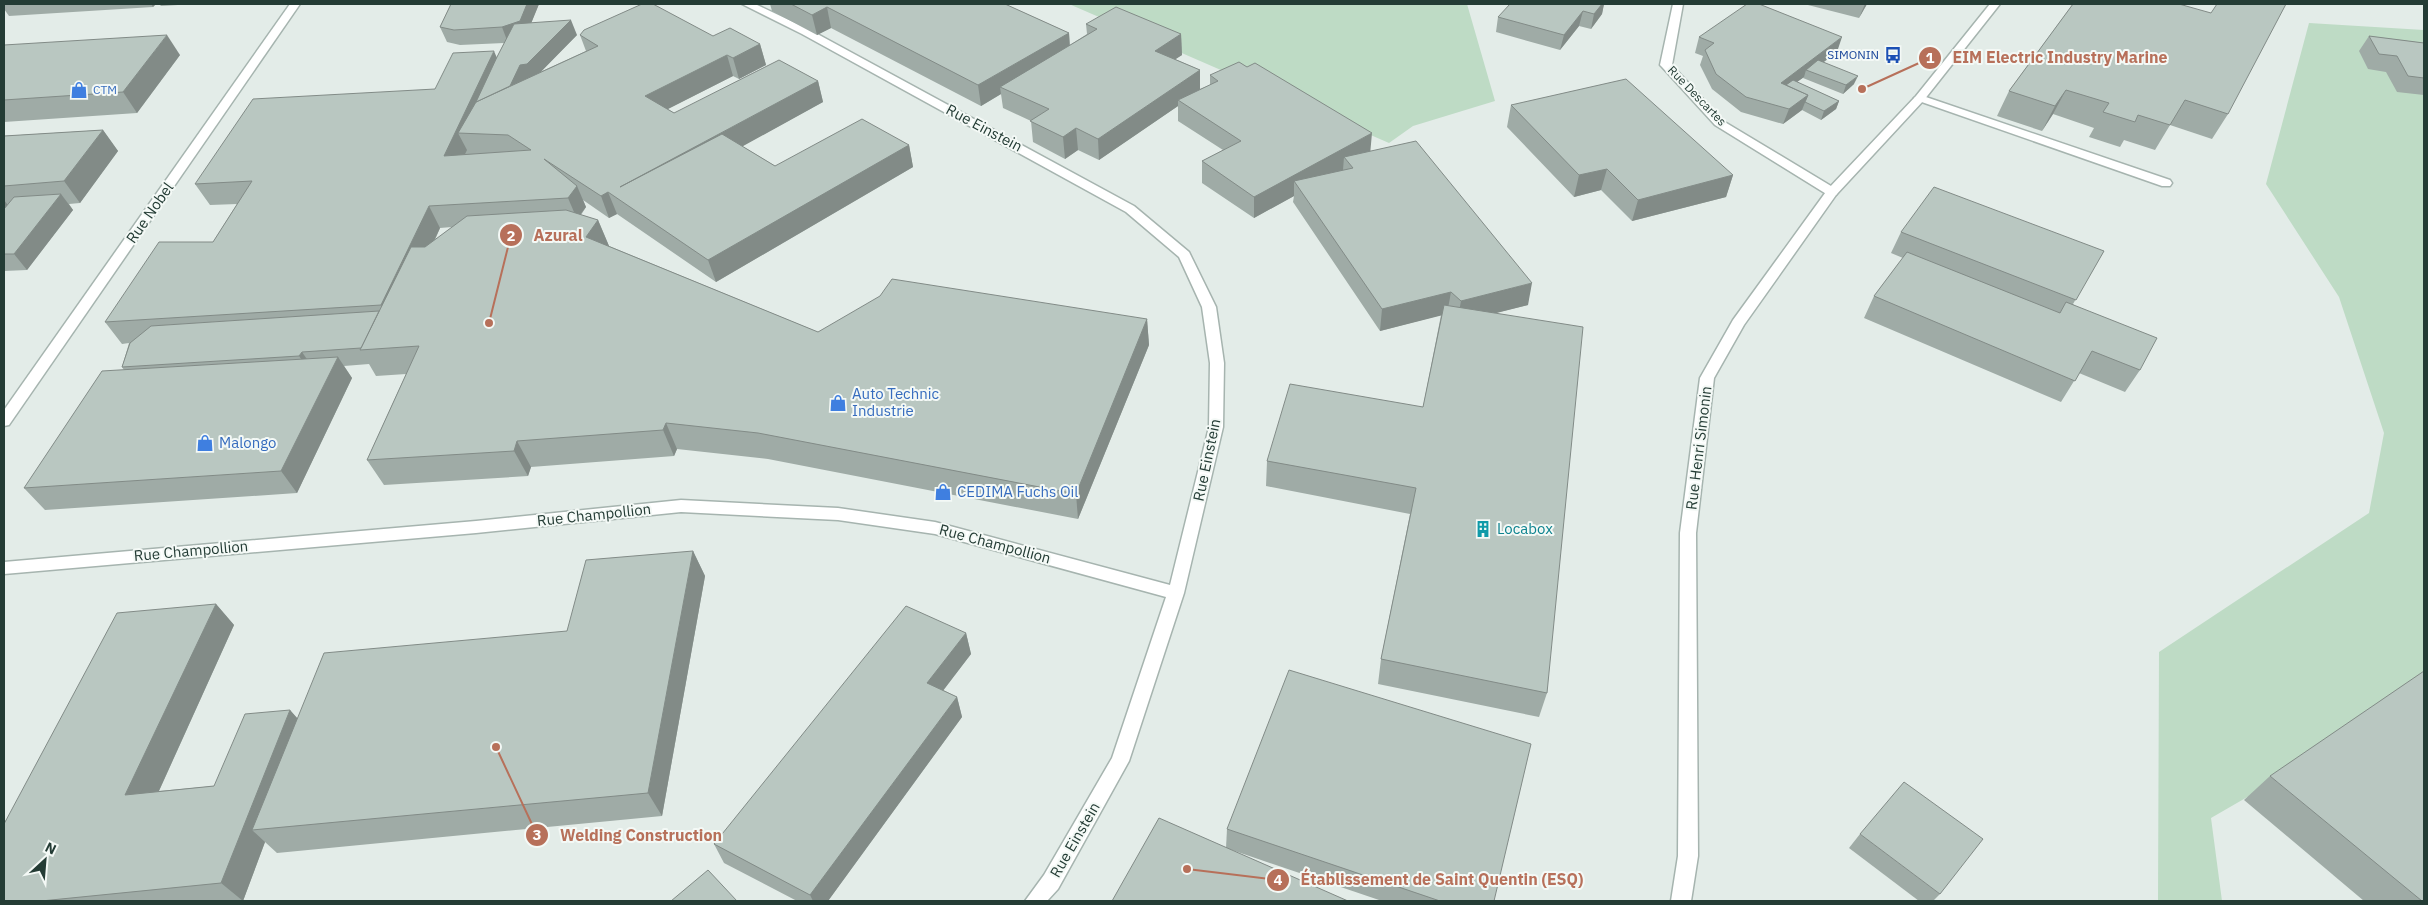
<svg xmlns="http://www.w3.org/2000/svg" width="2428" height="905" viewBox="0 0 2428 905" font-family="'IBM Plex Sans',sans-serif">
	<rect width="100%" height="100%" fill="#e3ece8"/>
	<g fill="#bedbc5">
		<path d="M 1069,4 L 1467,4 L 1495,101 L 1413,126 L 1389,143 Z"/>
		<path d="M 2309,23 L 2424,30 L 2424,695 L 2211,818 L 2222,901 L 2158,901 L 2159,652 L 2369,513 L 2384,433 L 2339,297 L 2266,184 Z"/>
	</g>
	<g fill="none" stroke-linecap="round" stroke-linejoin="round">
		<g stroke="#a6b4af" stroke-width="3">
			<path id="service" d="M 1920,95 L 2170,180 L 2172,183 L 2170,186 L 2162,186 L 1916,100 L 1914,98 Z"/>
		</g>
		<g stroke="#a6b4af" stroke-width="3">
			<g id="minor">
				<path d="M 290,4 L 300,4 L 9,425 L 4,426 L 4,410 Z"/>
				<path d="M 742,4 L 755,4 L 810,30 L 1134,206 L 1189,252 L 1216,307 L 1224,363 L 1223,427 L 1184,593 L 1129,761 L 1058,889 L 1047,901 L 1025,901 L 1044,875 L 1112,758 L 1166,597 L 935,534 L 838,520 L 681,512 L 476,533 L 4,574 L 4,562 L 476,521 L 681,500 L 838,508 L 935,522 L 1170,585 L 1209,427 L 1210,363 L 1202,307 L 1179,257 L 1126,212 L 802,34 Z"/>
				<path d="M 1673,4 L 1683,4 L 1672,65 L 1723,121 L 1836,189 L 1838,192 L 1836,195 L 1828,195 L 1715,125 L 1662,67 L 1660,65 Z"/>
			</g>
		</g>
		<g stroke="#a6b4af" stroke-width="3">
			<path id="tertiary" d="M 1990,4 L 2000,4 L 1924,100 L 1836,195 L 1744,325 L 1714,378 L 1696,533 L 1698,856 L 1691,901 L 1671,901 L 1678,856 L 1680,533 L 1700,378 L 1733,320 L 1828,189 L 1916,96 Z"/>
		</g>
		<use href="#service" fill="#fff" fill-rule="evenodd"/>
		<use href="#minor" fill="#fff" fill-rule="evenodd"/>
		<use href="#tertiary" fill="#fff" fill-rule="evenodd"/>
	</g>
	<g fill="#9faba6" fill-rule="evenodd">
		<path d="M 4,4 L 156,4 L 153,7 L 9,16 L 4,9 Z"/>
		<path d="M 159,4 L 179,4 L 178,5 L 161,6 Z"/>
		<path d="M 451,4 L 539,4 L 531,23 L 577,35 L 540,72 L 586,51 L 580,35 L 713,36 L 760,44 L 766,65 L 739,79 L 733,76 L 668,109 L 674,113 L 818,81 L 823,102 L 742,146 L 775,166 L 909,145 L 913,167 L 716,282 L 617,214 L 609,218 L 583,200 L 586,207 L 581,215 L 598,220 L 609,246 L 818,332 L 1147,319 L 1149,345 L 1078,519 L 768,459 L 677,449 L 674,456 L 531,467 L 528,476 L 384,485 L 367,460 L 406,374 L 376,376 L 369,364 L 344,366 L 352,378 L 297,493 L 45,510 L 24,488 L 124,370 L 122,367 L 129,343 L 122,344 L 105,322 L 213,242 L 237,204 L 210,205 L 195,184 L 435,89 L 497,57 L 504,43 L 460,45 L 447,42 L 440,27 ZM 452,227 L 435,240 L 440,228 Z"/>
		<path d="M 770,4 L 1005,4 L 1069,33 L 1070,45 L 1087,34 L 1086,24 L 1181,34 L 1182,55 L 1175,59 L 1200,70 L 1200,89 L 1210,85 L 1210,75 L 1371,151 L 1528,305 L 1495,313 L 1547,693 L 1539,717 L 1378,684 L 1381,659 L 1410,514 L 1266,486 L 1267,461 L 1423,407 L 1441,315 L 1380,331 L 1293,202 L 1294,196 L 1254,218 L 1202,183 L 1202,161 L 1223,150 L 1178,121 L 1178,106 L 1099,160 L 1078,150 L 1065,159 L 1033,142 L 1031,121 L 1003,108 L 1001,94 L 981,106 L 831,28 L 817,35 L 772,11 Z"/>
		<path d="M 1604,4 L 1602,14 L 1591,29 L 1579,26 L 1560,50 L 1496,32 L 1498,17 Z"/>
		<path d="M 1804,4 L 1867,4 L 1859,18 Z"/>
		<path d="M 2073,4 L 2228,114 L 2212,139 L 2170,125 L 2155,150 L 2124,140 L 2120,147 L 2089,137 L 2094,128 L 2053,114 L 2042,131 L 1997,116 L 2009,91 Z"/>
		<path d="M 2369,36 L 2424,43 L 2424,95 L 2397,92 L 2386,72 L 2368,69 L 2359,51 Z"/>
		<path d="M 1699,37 L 1837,52 L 1824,62 L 1854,84 L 1843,94 L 1803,78 L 1804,77 L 1797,82 L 1839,101 L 1836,109 L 1821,120 L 1802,110 L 1783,124 L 1741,112 L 1712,89 L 1700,65 L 1703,56 L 1695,53 Z"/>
		<path d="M 4,45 L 180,55 L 137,113 L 4,122 Z"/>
		<path d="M 1511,105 L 1733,175 L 1726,197 L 1632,221 L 1601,190 L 1574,197 L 1507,127 Z"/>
		<path d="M 103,130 L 118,151 L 80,203 L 69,204 L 73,210 L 27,270 L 4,271 L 4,136 Z"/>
		<path d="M 1901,232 L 2104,251 L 2073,304 L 2140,370 L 2125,392 L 2079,373 L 2061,402 L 1864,318 L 1874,296 L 1903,258 L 1891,253 Z"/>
		<path d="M 693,551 L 705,576 L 662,816 L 277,853 L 265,842 L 243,901 L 4,901 L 4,820 L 5,821 L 216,604 L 234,625 L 159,791 L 214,786 L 290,710 L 297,719 L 567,631 Z"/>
		<path d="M 966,633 L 971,654 L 943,690 L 957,697 L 962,717 L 828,901 L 797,901 L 724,863 L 714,844 Z"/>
		<path d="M 2270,776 L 2424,901 L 2364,901 L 2244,800 Z"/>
		<path d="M 1227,829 L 1494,901 L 1382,901 L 1226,848 Z"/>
		<path d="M 1860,834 L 1940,894 L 1933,901 L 1919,901 L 1849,848 Z"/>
	</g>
	<g fill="#828b87">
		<path d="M 151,4 L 156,4 L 153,7 Z"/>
		<path d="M 527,4 L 539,4 L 526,36 L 508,43 L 502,27 Z"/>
		<path d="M 1602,4 L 1604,4 L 1602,14 L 1591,29 L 1594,14 Z"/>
		<path d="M 1865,4 L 1867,4 L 1859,18 Z"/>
		<path d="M 827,7 L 831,28 L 817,35 L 812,15 Z"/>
		<path d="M 1583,11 L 1579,26 L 1560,50 L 1564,35 Z"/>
		<path d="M 571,20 L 577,35 L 534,79 L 458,133 L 467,150 L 454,177 L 444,156 L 494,51 L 503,72 L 520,65 Z"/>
		<path d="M 1069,33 L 1070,54 L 1000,87 L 1001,94 L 981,106 L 978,85 Z"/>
		<path d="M 1181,34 L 1182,55 L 1156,72 L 1155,51 Z"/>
		<path d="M 167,35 L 180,55 L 137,113 L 123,92 Z"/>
		<path d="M 1842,37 L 1837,52 L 1811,71 L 1806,70 L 1804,77 L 1783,92 L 1781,83 Z"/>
		<path d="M 760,44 L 766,65 L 739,79 L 733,58 Z"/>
		<path d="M 727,55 L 733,76 L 652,117 L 645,96 Z"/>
		<path d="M 1200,70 L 1200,91 L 1178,100 L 1178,106 L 1099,160 L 1098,139 Z"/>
		<path d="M 1858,76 L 1854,84 L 1843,94 L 1846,85 Z"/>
		<path d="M 818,81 L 823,102 L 631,208 L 620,187 Z"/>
		<path d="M 2066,90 L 2053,114 L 2042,131 L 2055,106 Z"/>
		<path d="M 1808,95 L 1802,110 L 1783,124 L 1789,109 Z"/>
		<path d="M 1839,101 L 1836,109 L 1821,120 L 1824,111 Z"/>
		<path d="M 1076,128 L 1078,150 L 1065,159 L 1063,137 Z"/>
		<path d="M 103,130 L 118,151 L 80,203 L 64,181 Z"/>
		<path d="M 1372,133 L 1370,155 L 1344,157 L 1343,170 L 1302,192 L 1294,181 L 1294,196 L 1254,218 L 1254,197 Z"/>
		<path d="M 909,145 L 913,167 L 716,282 L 708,260 Z"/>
		<path d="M 1607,169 L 1601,190 L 1574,197 L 1579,175 Z"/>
		<path d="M 1733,175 L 1726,197 L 1632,221 L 1638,200 Z"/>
		<path d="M 577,186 L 586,207 L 577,219 L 568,198 Z"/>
		<path d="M 608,192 L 617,214 L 609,218 L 601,196 Z"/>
		<path d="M 61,194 L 73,210 L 27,270 L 14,254 Z"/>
		<path d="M 4,200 L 10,208 L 4,216 Z"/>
		<path d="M 429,206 L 440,228 L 396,321 L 387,316 L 381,305 Z"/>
		<path d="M 598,220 L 609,246 L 597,263 L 586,237 Z"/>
		<path d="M 1532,283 L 1528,305 L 1457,323 L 1461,301 Z"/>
		<path d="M 1451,292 L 1447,314 L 1380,331 L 1382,309 Z"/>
		<path d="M 1147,319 L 1149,345 L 1078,519 L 1076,494 Z"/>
		<path d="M 302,352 L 313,368 L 310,372 L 299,356 Z"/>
		<path d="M 338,357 L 352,378 L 297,493 L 281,471 Z"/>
		<path d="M 666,423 L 677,449 L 674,456 L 663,430 Z"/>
		<path d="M 517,441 L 531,467 L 528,476 L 514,451 Z"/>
		<path d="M 693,551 L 705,576 L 662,816 L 648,793 Z"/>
		<path d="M 216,604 L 234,625 L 148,815 L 125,795 Z"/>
		<path d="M 966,633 L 971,654 L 933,704 L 927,683 Z"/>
		<path d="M 957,697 L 962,717 L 828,901 L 813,901 L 810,895 Z"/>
		<path d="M 290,710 L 308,730 L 252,830 L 265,842 L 243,901 L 221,883 Z"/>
	</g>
	<g fill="#b9c7c1" stroke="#828b87">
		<path d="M 451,4 L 527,4 L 520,21 L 502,27 L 454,30 L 440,27 Z"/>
		<path d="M 642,4 L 653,4 L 713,36 L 730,28 L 760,44 L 733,58 L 727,55 L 645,96 L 674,113 L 779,60 L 818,81 L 620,187 L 722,134 L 775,166 L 862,119 L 909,145 L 708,260 L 608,192 L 601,196 L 544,159 L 577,186 L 568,198 L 429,206 L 381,305 L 105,322 L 159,242 L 213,242 L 252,181 L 195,184 L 253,99 L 435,89 L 453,53 L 494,51 L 444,156 L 531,150 L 508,135 L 458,133 L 476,102 L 598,46 L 580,35 L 584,30 Z"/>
		<path d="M 791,4 L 1005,4 L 1069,33 L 978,85 L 827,7 L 812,15 Z"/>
		<path d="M 1510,4 L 1602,4 L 1594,14 L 1583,11 L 1564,35 L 1498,17 Z"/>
		<path d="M 1747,4 L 1759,4 L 1842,37 L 1781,83 L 1808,95 L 1789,109 L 1746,97 L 1716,74 L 1705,50 L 1714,43 L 1699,37 Z"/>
		<path d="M 2073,4 L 2179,4 L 2211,13 L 2217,4 L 2286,4 L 2228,114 L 2185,100 L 2170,125 L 2138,115 L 2135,122 L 2103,112 L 2109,103 L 2066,90 L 2055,106 L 2009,91 Z"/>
		<path d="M 1116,7 L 1181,34 L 1155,51 L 1200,70 L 1098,139 L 1076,128 L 1063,137 L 1030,121 L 1049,109 L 1000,87 L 1097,29 L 1086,24 Z"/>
		<path d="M 571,20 L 527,64 L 520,65 L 510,86 L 476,102 L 497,57 L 514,24 Z"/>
		<path d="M 167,35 L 123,92 L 4,100 L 4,45 Z"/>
		<path d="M 2369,36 L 2424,43 L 2424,78 L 2408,76 L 2397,56 L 2379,54 Z"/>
		<path d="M 1818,60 L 1858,76 L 1846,85 L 1806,70 Z"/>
		<path d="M 1239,62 L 1247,67 L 1255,63 L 1372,133 L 1254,197 L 1202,161 L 1241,141 L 1178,100 L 1218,81 L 1210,75 Z"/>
		<path d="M 1626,79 L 1733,175 L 1638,200 L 1607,169 L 1579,175 L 1511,105 Z"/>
		<path d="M 1793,80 L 1839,101 L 1824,111 L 1805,102 L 1808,95 L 1786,85 Z"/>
		<path d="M 103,130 L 64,181 L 4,186 L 4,136 Z"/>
		<path d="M 1416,141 L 1532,283 L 1461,301 L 1451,292 L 1382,309 L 1294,181 L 1353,168 L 1344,157 Z"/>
		<path d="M 1934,187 L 2104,251 L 2076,300 L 1901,232 Z"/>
		<path d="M 61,194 L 14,254 L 4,254 L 4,209 L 14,197 Z"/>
		<path d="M 566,210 L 598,220 L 586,237 L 818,332 L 880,296 L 892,279 L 1147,319 L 1076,494 L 758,433 L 666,423 L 663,430 L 517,441 L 514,451 L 367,460 L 419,346 L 360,350 L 411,247 L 425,247 L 467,216 Z"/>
		<path d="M 1907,252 L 2060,313 L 2066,302 L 2157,338 L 2140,370 L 2092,351 L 2075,381 L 1874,296 Z"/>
		<path d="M 1444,305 L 1583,327 L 1547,693 L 1381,659 L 1416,488 L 1267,461 L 1290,384 L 1423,407 Z"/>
		<path d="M 379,311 L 361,348 L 302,352 L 299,356 L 122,367 L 130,343 L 151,326 Z"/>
		<path d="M 338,357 L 281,471 L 24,488 L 102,371 Z"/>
		<path d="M 693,551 L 648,793 L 252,830 L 324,653 L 567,631 L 586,560 Z"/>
		<path d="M 216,604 L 125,795 L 214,786 L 245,714 L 290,710 L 221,883 L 41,901 L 4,901 L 4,824 L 117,613 Z"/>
		<path d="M 906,606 L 966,633 L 927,683 L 957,697 L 810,895 L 714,844 Z"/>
		<path d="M 1289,670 L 1531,744 L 1494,901 L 1440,901 L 1227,829 Z"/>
		<path d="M 2424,671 L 2424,901 L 2422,901 L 2270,776 Z"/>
		<path d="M 1904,782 L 1983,839 L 1940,894 L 1860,834 Z"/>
		<path d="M 1159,818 L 1348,901 L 1112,901 Z"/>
		<path d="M 708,870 L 737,901 L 671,901 Z"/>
	</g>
	<defs>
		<g id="bus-bare" transform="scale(1.35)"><path d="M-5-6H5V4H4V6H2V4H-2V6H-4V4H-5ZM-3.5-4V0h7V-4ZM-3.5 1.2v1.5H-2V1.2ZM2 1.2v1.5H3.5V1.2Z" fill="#1a4fb4" stroke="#f4f9f6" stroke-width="2.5" paint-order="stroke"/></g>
		<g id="shop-bare" transform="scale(1.35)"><path d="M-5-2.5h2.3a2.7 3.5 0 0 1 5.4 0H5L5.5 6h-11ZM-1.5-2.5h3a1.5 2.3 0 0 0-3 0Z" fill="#3f7fe0" stroke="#f4f9f6" stroke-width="2.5" paint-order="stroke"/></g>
		<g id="building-bare" transform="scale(1.35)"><path d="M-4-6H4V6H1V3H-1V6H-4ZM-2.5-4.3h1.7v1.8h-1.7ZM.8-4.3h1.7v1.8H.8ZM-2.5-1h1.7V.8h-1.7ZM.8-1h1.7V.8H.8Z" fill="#0f9aa8" stroke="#f4f9f6" stroke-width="2.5" paint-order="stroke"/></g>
	</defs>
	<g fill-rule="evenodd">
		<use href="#bus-bare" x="1893" y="55"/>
		<use href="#shop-bare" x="79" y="90"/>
		<use href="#shop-bare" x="838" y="403"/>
		<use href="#shop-bare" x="205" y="443"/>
		<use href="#shop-bare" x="943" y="492"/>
		<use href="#building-bare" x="1483" y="529"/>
	</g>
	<g text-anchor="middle" stroke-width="4" stroke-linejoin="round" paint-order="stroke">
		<g font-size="12" fill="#164399" stroke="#f4f9f6" text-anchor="end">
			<text x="1879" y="59">SIMONIN</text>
		</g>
		<g font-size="12" fill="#366cbe" stroke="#f4f9f6" text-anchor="start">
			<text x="93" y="94">CTM</text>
		</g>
		<g font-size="12" fill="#243c35" stroke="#f4f9f6">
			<text transform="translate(1697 96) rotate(46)" y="4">Rue Descartes</text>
		</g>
		<g font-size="15" fill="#243c35" stroke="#f4f9f6">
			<text transform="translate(984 128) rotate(28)" y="5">Rue Einstein</text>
			<text transform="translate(150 213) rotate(-55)" y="5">Rue Nobel</text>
			<text transform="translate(1699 448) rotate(-83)" y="5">Rue Henri Simonin</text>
			<text transform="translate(1207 460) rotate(-78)" y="5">Rue Einstein</text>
			<text transform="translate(594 515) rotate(-6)" y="5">Rue Champollion</text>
			<text transform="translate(995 544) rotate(15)" y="5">Rue Champollion</text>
			<text transform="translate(191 551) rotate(-5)" y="5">Rue Champollion</text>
			<text transform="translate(1075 840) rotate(-60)" y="5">Rue Einstein</text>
		</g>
		<g font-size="15" fill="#366cbe" stroke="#f4f9f6" text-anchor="start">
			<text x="852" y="399">Auto Technic<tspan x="852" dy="17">Industrie</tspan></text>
			<text x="219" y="448">Malongo</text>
			<text x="957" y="497">CEDIMA Fuchs Oil</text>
		</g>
		<g font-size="15" fill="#0d838f" stroke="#f4f9f6" text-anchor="start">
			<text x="1497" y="534">Locabox</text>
		</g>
	</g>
	<path fill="none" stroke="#b7705a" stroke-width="2" d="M1862 89L1930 58M489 323L511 235M496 747L537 835M1187 869L1278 880"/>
	<g fill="#b7705a" stroke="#f4f9f6" stroke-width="2">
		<circle cx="1862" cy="89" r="5"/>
		<circle cx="489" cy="323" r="5"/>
		<circle cx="496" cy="747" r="5"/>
		<circle cx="1187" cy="869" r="5"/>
		<circle cx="1930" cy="58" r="12"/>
		<circle cx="511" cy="235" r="12"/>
		<circle cx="537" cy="835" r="12"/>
		<circle cx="1278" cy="880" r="12"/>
	</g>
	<g font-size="15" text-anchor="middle" font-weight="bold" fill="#fff">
		<text x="1930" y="63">1</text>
		<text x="511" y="241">2</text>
		<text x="537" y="840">3</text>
		<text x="1278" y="885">4</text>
	</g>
	<g font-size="16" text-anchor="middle" font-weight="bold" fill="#b7705a" stroke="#f4f9f6" stroke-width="4" stroke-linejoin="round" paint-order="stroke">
		<text x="2060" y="63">EIM Electric Industry Marine</text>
		<text x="558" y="241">Azural</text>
		<text x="641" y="841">Welding Construction</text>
		<text x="1442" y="885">Établissement de Saint Quentin (ESQ)</text>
	</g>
	<rect width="2428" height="905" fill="none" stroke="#243c35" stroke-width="10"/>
	<g transform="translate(45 860) rotate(26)" stroke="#f4f9f6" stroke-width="4" paint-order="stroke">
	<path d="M0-4L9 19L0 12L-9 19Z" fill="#243c35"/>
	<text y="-8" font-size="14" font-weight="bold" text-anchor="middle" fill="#243c35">N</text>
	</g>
</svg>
